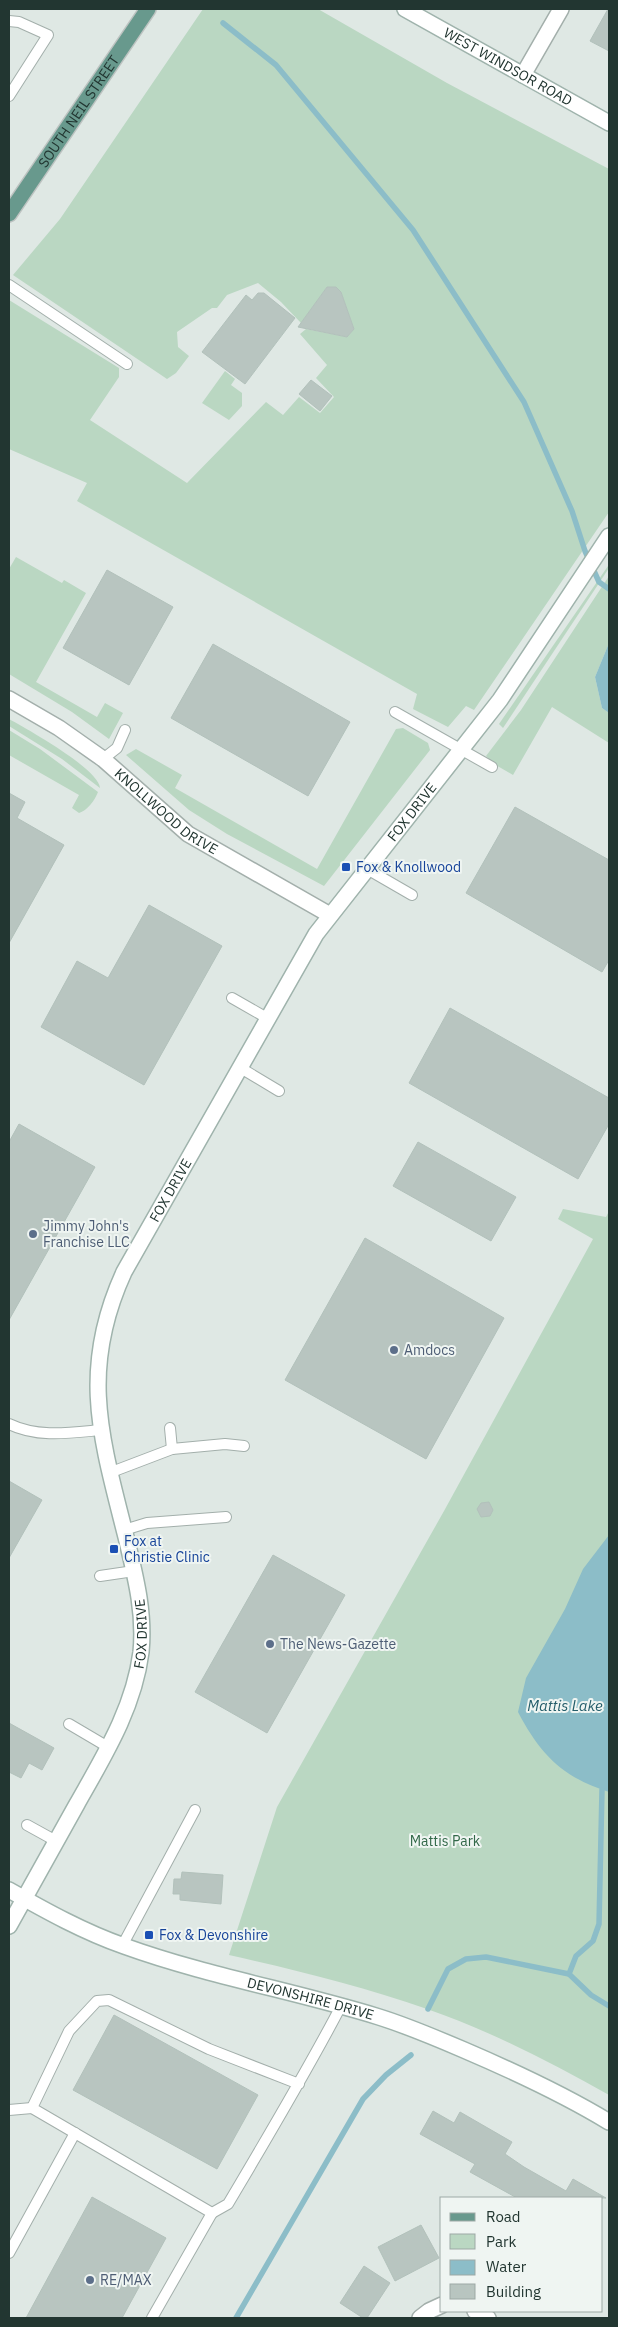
<svg xmlns="http://www.w3.org/2000/svg" width="618" height="2327" viewBox="0 0 618 2327" font-family="'IBM Plex Sans',sans-serif">
	<rect width="100%" height="100%" fill="#dfe8e4"/>
	<g fill="#bad7c2">
		<path d="M 203,9 L 318,9 L 447,83 L 609,169 L 609,512 L 474,710 L 466,706 L 448,727 L 413,709 L 417,694 L 77,501 L 87,483 L 9,449 L 9,300 L 119,368 L 119,377 L 90,420 L 187,483 L 266,402 L 283,415 L 299,397 L 320,413 L 334,397 L 316,378 L 327,365 L 300,334 L 306,329 L 347,337 L 354,329 L 341,292 L 336,287 L 327,287 L 301,323 L 281,302 L 258,283 L 227,295 L 217,308 L 212,308 L 177,332 L 178,347 L 189,356 L 176,373 L 167,379 L 13,275 L 60,219 Z"/>
		<path d="M 225,371 L 235,379 L 231,385 L 242,393 L 242,406 L 229,420 L 202,403 Z"/>
		<path d="M 16,557 L 62,583 L 64,580 L 86,593 L 36,682 L 97,717 L 105,703 L 123,713 L 109,739 L 72,712 L 9,674 L 9,569 Z"/>
		<path d="M 608,566 L 609,568 L 503,728 L 499,724 Z"/>
		<path d="M 609,576 L 609,643 L 595,677 L 602,708 L 609,713 L 609,743 L 552,707 L 513,775 L 494,764 L 486,756 L 521,710 Z"/>
		<path d="M 9,719 C 27,729 99,769 100,788 L 62,759 L 9,726 Z"/>
		<path d="M 403,728 L 428,743 L 430,750 L 324,886 L 227,834 L 189,810 L 126,755 L 136,749 L 182,775 L 175,788 L 317,869 L 396,729 Z"/>
		<path d="M 9,730 L 40,749 L 98,792 C 95,800 87,811 79,813 L 72,808 L 79,795 L 9,755 Z"/>
		<path d="M 563,1209 L 606,1217 L 609,1211 L 609,2095 C 551,2062 490,2031 427,2009 C 362,1986 296,1970 229,1955 L 277,1807 L 444,1511 L 593,1239 L 558,1219 Z"/>
	</g>
	<g fill="#8cbdc8">
		<path d="M 609,643 L 609,713 L 602,708 L 595,677 Z"/>
		<path d="M 609,1535 L 609,1792 C 562,1777 540,1754 518,1712 L 526,1678 L 565,1609 L 583,1569 Z"/>
	</g>
	<g fill="none" stroke-linecap="round" stroke-linejoin="round">
		<g stroke="#8cbdc8" stroke-width="5.5">
			<path d="M 223,23 L 276,65 L 413,230 L 524,402 L 572,511 L 585,551 L 599,582 L 609,589"/>
			<path d="M 569,1974 L 576,1956 L 593,1941 L 599,1924 L 602,1790"/>
			<path d="M 428,2009 L 448,1969 L 466,1959 L 486,1957 L 569,1974 L 591,1995 L 609,2006"/>
			<path d="M 236,2318 L 363,2099 L 386,2075 L 411,2055"/>
		</g>
	</g>
	<g fill="#b8c5c0" stroke="#b2c1bb">
		<path d="M 608,9 L 609,9 L 609,51 L 590,41 Z"/>
		<path d="M 327,287 L 336,287 L 341,292 L 354,329 L 347,337 L 298,327 Z"/>
		<path d="M 258,293 L 264,293 L 295,318 L 245,384 L 202,352 L 246,295 L 252,300 Z"/>
		<path d="M 311,380 L 332,396 L 320,411 L 299,394 Z"/>
		<path d="M 107,570 L 173,607 L 129,685 L 63,648 Z"/>
		<path d="M 213,644 L 350,722 L 308,796 L 171,718 Z"/>
		<path d="M 9,793 L 25,802 L 17,818 L 64,845 L 9,943 Z"/>
		<path d="M 515,807 L 609,860 L 609,960 L 602,972 L 466,893 Z"/>
		<path d="M 149,905 L 222,946 L 144,1085 L 41,1027 L 77,961 L 108,978 Z"/>
		<path d="M 450,1008 L 609,1098 L 609,1124 L 578,1179 L 409,1083 Z"/>
		<path d="M 19,1124 L 95,1167 L 9,1320 L 9,1142 Z"/>
		<path d="M 418,1142 L 516,1197 L 491,1241 L 393,1186 Z"/>
		<path d="M 365,1238 L 504,1318 L 426,1459 L 285,1380 Z"/>
		<path d="M 9,1481 L 42,1500 L 9,1558 Z"/>
		<path d="M 489,1502 L 493,1510 L 490,1516 L 481,1517 L 477,1509 L 481,1503 Z"/>
		<path d="M 273,1555 L 345,1595 L 267,1733 L 195,1692 Z"/>
		<path d="M 9,1723 L 54,1748 L 42,1770 L 29,1763 L 21,1778 L 9,1772 Z"/>
		<path d="M 182,1872 L 223,1875 L 221,1904 L 180,1900 L 180,1894 L 173,1894 L 174,1879 L 181,1879 Z"/>
		<path d="M 114,2015 L 258,2095 L 217,2169 L 73,2090 Z"/>
		<path d="M 433,2111 L 454,2123 L 460,2112 L 512,2142 L 505,2154 L 524,2167 L 566,2191 L 573,2179 L 606,2198 L 517,2198 L 470,2172 L 475,2164 L 420,2134 Z"/>
		<path d="M 92,2197 L 166,2238 L 122,2318 L 26,2318 Z"/>
		<path d="M 421,2225 L 439,2258 L 395,2281 L 378,2247 Z"/>
		<path d="M 364,2266 L 390,2283 L 367,2318 L 363,2318 L 340,2303 Z"/>
	</g>
	<g fill="none" stroke-linecap="round" stroke-linejoin="round">
		<g stroke="#a3afab" stroke-width="12">
			<g id="lane">
				<path d="M 9,21 L 19,22 L 48,35 L 9,96"/>
				<path d="M 9,285 L 127,364"/>
				<path d="M 395,712 L 492,767"/>
				<path d="M 103,759 L 117,748 L 125,730"/>
				<path d="M 367,869 L 412,895"/>
				<path d="M 232,998 L 267,1018"/>
				<path d="M 239,1067 L 279,1091"/>
				<path d="M 9,1424 C 38,1438 69,1433 100,1430"/>
				<path d="M 170,1428 L 172,1449"/>
				<path d="M 109,1473 L 172,1449 L 225,1444 L 244,1446"/>
				<path d="M 124,1530 L 147,1523 L 226,1517"/>
				<path d="M 100,1576 L 134,1571"/>
				<path d="M 69,1724 L 108,1747"/>
				<path d="M 27,1825 L 56,1841"/>
				<path d="M 122,1946 L 195,1810"/>
				<path d="M 299,2084 L 209,2049 L 109,2000 L 97,2001 L 69,2031 L 32,2108 L 212,2213 L 228,2204 C 267,2138 306,2073 341,2006"/>
				<path d="M 9,2110 L 32,2108"/>
				<path d="M 9,2253 L 75,2133"/>
				<path d="M 152,2318 L 212,2213"/>
			</g>
		</g>
		<g stroke="#a3afab" stroke-width="18">
			<g id="street">
				<path d="M 523,75 L 561,9"/>
				<path id="s1" d="M 9,699 L 59,728 L 103,759 L 188,834 L 330,915"/>
				<path d="M 475,2311 L 488,2318"/>
				<path d="M 420,2318 L 429,2311 L 442,2305"/>
			</g>
		</g>
		<g stroke="#9fb3ac" stroke-width="18">
			<g id="secondary">
				<path id="s2" d="M 405,9 L 609,123"/>
				<path id="s3" d="M 9,1890 C 46,1911 84,1932 124,1946 C 207,1976 295,1991 379,2017 C 408,2026 436,2038 464,2050 C 513,2071 563,2094 609,2122"/>
				<path id="s4" d="M 9,1926 C 31,1886 54,1845 77,1804 C 104,1756 134,1708 141,1652 C 145,1612 135,1575 126,1537 C 101,1438 79,1370 124,1272 L 316,934 L 500,700 L 609,536"/>
			</g>
		</g>
		<g stroke="#bdc3c1" stroke-width="18">
			<g id="primary">
				<path id="s5" d="M 9,214 L 148,9"/>
			</g>
		</g>
		<use href="#lane" stroke="#fff" stroke-width="10"/>
		<use href="#street" stroke="#fff" stroke-width="15"/>
		<use href="#secondary" stroke="#fff" stroke-width="15"/>
		<use href="#primary" stroke="#68998d" stroke-width="15"/>
	</g>
	<g fill="#1a4fb4" stroke="#eff5f2" stroke-width="2">
		<rect x="341" y="862" width="10" height="10" rx="2.5"/>
		<rect x="109" y="1544" width="10" height="10" rx="2.5"/>
		<rect x="144" y="1930" width="10" height="10" rx="2.5"/>
	</g>
	<g fill="#5c6f8a" stroke="#eff5f2" stroke-width="2">
		<circle cx="33" cy="1234" r="5"/>
		<circle cx="394" cy="1350" r="5"/>
		<circle cx="270" cy="1644" r="5"/>
		<circle cx="90" cy="2280" r="5"/>
	</g>
	<g text-anchor="middle" stroke-width="4" stroke-linejoin="round" paint-order="stroke">
		<g font-size="14" fill="#223631" stroke="#eff5f2">
			<text dy="5" stroke="none"><textPath href="#s2" startOffset="118">WEST WINDSOR ROAD</textPath></text>
			<text dy="5" stroke="none"><textPath href="#s5" startOffset="124">SOUTH NEIL STREET</textPath></text>
			<text dy="5" stroke="none"><textPath href="#s1" startOffset="194">KNOLLWOOD DRIVE</textPath></text>
			<text dy="5" stroke="none"><textPath href="#s4" startOffset="1238">FOX DRIVE</textPath></text>
			<text dy="5" stroke="none"><textPath href="#s4" startOffset="788">FOX DRIVE</textPath></text>
			<text dy="5" stroke="none"><textPath href="#s4" startOffset="324">FOX DRIVE</textPath></text>
			<text dy="5" stroke="none"><textPath href="#s3" startOffset="322">DEVONSHIRE DRIVE</textPath></text>
		</g>
		<g font-size="14" fill="#164399" stroke="#eff5f2" text-anchor="start">
			<text x="356" y="872">Fox &amp; Knollwood</text>
			<text x="124" y="1546">Fox at<tspan x="124" dy="16">Christie Clinic</tspan></text>
			<text x="159" y="1940">Fox &amp; Devonshire</text>
		</g>
		<g font-size="14" fill="#4e5e75" stroke="#eff5f2" text-anchor="start">
			<text x="43" y="1231">Jimmy John's<tspan x="43" dy="16">Franchise LLC</tspan></text>
			<text x="404" y="1355">Amdocs</text>
			<text x="280" y="1649">The News-Gazette</text>
			<text x="100" y="2285">RE/MAX</text>
		</g>
		<g font-size="14" fill="#316848" stroke="#eff5f2">
			<text x="445" y="1846">Mattis Park</text>
		</g>
		<g font-size="15" font-style="italic" fill="#245d6a" stroke="#eff5f2">
			<text x="565" y="1711">Mattis Lake</text>
		</g>
	</g>
	<rect width="618" height="2327" fill="none" stroke="#223631" stroke-width="20"/>
	<rect x="440" y="2197" width="162" height="115" fill="#eff5f2" stroke="#9da9a5"/>
	<rect x="450" y="2213" width="25" height="8" fill="#68998d" stroke="#9da9a5"/>
	<text x="486" y="2222" font-size="15" fill="#223631">Road</text>
	<rect x="450" y="2234" width="25" height="15" fill="#bad7c2" stroke="#9da9a5"/>
	<text x="486" y="2247" font-size="15" fill="#223631">Park</text>
	<rect x="450" y="2260" width="25" height="15" fill="#8cbdc8" stroke="#9da9a5"/>
	<text x="486" y="2272" font-size="15" fill="#223631">Water</text>
	<rect x="450" y="2284" width="25" height="15" fill="#b8c5c0" stroke="#9da9a5"/>
	<text x="486" y="2297" font-size="15" fill="#223631">Building</text>
</svg>
